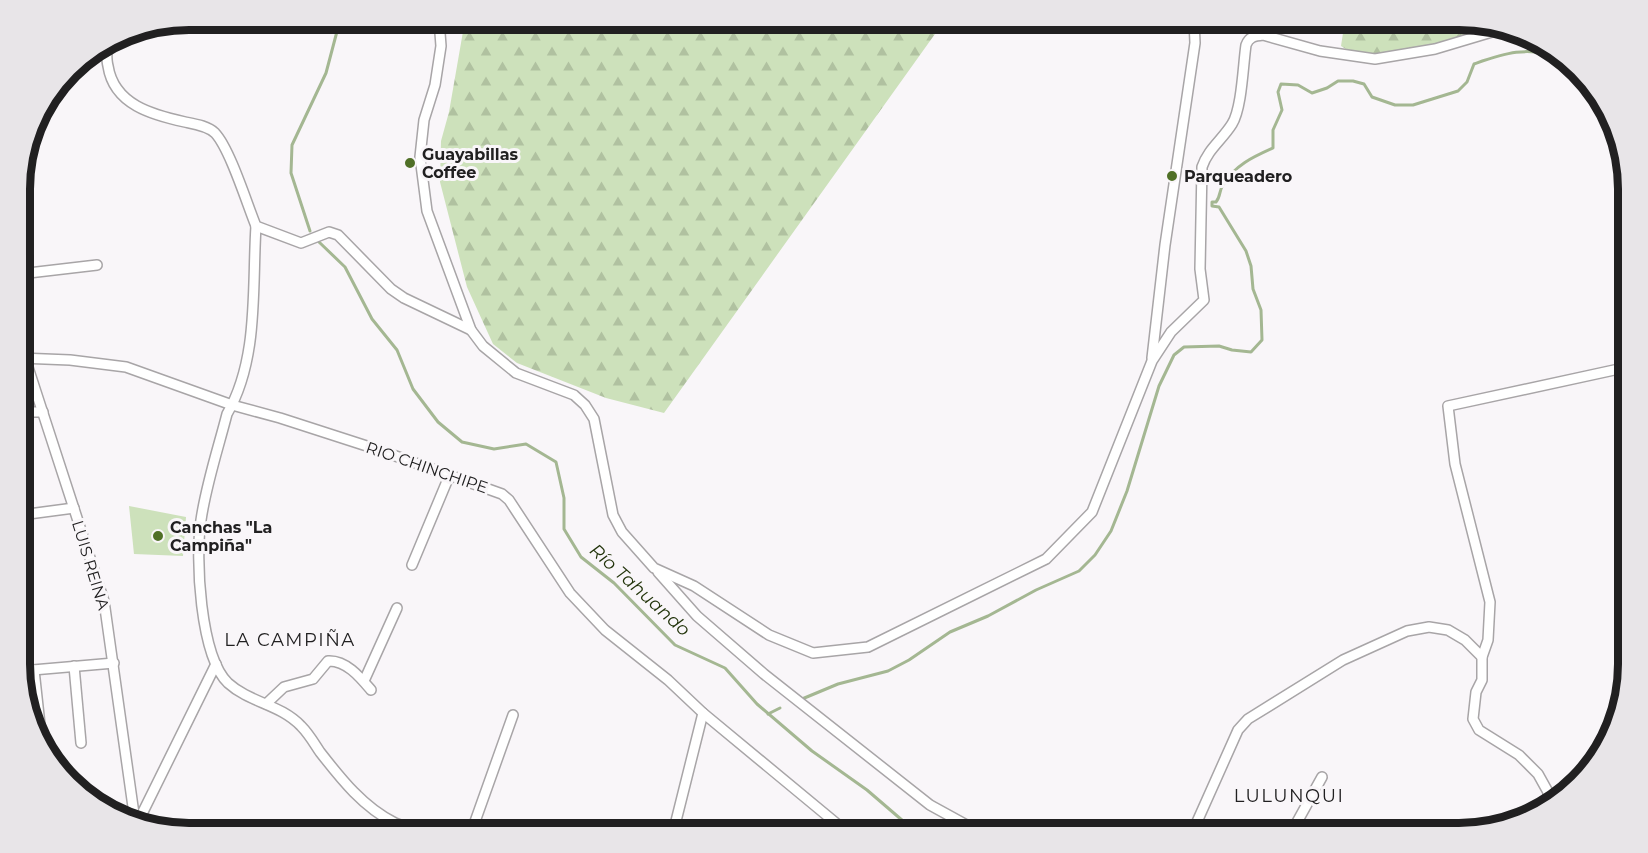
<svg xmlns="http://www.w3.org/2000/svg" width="1648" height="853" viewBox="0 0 1648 853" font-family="Montserrat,sans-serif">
	<defs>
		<pattern id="forest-firs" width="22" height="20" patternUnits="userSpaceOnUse" patternTransform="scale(1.5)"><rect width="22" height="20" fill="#cde1bb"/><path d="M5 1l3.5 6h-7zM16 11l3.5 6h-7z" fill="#b0c1a0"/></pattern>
	</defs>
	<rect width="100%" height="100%" fill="#f9f6f9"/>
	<g fill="url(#forest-firs)">
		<path d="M 465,20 L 945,20 L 664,413 L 606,398 L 517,363 L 493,344 L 467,287 L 440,182 L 441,141 L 449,112 Z"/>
		<path d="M 1345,20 L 1433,20 L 1440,22 C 1458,15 1478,24 1496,28 L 1470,33 L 1435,48 L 1372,56 L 1352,53 L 1341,46 Z"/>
	</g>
	<path fill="#cde1bb" d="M 129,506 L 186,517 L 183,556 L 134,554 Z"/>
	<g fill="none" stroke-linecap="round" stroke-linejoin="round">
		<g stroke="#a4b792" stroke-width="3">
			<path d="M 310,231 L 291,173 L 292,145 L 326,73 L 340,20"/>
			<path d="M 319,242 L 345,267 L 372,319 L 397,350 L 413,389 L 438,422 L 462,442 L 494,449 L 526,444 L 556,462 L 564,498 L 564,529 L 581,557 L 614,583 L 675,645 L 725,668 L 757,704 L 812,751 L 867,790 L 917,833"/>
			<path d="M 802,699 L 838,684 L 888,671 L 909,660 L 950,632 L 988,616 L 1036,590 L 1079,571 L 1095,555 L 1111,531 L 1127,491 L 1159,386 L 1174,355 L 1184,347 L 1219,346 L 1232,350 L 1251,352 L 1262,340 L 1261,310 L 1253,289 L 1251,266 L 1246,251 L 1219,207 L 1212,206 L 1212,202 L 1216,202 C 1221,196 1219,190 1223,185 C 1235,165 1253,157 1273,148 L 1273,130 L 1282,110 L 1278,92 L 1281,84 L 1298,85 L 1312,93 L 1327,88 L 1338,81 L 1353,81 L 1364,84 L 1372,97 L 1395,105 L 1413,105 L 1458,91 L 1467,82 L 1474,64 C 1500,55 1530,44 1557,59 C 1567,65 1577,75 1586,83"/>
			<path d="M 768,714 L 780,708"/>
		</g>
		<g stroke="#a8a5a7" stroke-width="12">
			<g id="street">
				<path d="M 439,20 L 441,46 L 435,85 L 424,120 L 420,157 L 427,211 L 471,330 L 483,346 L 516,373 L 574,395 L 585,405 L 594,419 L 613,515 L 622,532 L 654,568 L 694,586 L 769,635 L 813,653 L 868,647 L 1046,559 L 1092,512 L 1152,361 L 1171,332 L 1204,300 L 1200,269 L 1202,167 C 1208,149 1222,140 1232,124 C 1242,108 1243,65 1246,45 C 1249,37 1254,36 1263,35 L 1320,51 L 1375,59 L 1435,49 L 1502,29"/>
				<path d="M 107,43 C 107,51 106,59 108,66 C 114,105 153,115 185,122 C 195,124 208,126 215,133 C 230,149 247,204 256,226 L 301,243 L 329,232 L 338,235 L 391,289 L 404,298 L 471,330"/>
				<path d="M 256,226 C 252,288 259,359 227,414 C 218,449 206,485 201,520 C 195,557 200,656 228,683 C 250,703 280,704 301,726 C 309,734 314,743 320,752 C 341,779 364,808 395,823 C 408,829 425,832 439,832 C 453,833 467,828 479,833"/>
				<path d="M 20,274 L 97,265"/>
				<path d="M 20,315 L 25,358 L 104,601 L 135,821"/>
				<path d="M 20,358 L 70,360 L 126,367 L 232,405 L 280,418 L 376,449 L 502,494 L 509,500 L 570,593 L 605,630 L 668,680 L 703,713 L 848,833"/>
				<path d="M 1152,358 L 1165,245 L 1195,43 L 1194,20"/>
				<path d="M 20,412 L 43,412"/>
				<path d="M 21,515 L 74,508"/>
				<path d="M 412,565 L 450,474"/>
				<path d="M 658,572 L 697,616 L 764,674 L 930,805 L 981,833"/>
				<path d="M 74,666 L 81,743"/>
				<path d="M 34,670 L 41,734"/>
				<path d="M 21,671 L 114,663"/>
				<path d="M 364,681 L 397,608"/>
				<path d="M 266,704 L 284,687 L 313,679 L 328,661 C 346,660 360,677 371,690"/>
				<path d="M 1548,807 L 1548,792 L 1538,774 L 1519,755 L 1479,730 L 1473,719 L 1476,692 L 1482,680 L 1482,657 L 1488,640 L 1490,602 L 1455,464 L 1448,406 L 1628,367"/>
				<path d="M 138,822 L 216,664"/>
				<path d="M 472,830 L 513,715"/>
				<path d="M 673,833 L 703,713"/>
				<path d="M 1192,833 L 1238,730 L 1248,719 L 1343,660 L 1407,631 L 1429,627 L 1448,630 L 1465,640 L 1482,657"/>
				<path d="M 1291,833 L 1322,777"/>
			</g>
		</g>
		<use href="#street" stroke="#fff" stroke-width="9"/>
	</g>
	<g fill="#507027" stroke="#f9f6f9" stroke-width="2">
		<circle cx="410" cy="163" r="6"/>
		<circle cx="1172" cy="176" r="6"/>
		<circle cx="158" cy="536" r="6"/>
	</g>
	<g text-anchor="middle" stroke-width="6" stroke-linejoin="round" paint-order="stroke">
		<g font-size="16" font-weight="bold" fill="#212021" stroke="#f9f6f9" text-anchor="start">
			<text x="422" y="160">Guayabillas<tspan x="422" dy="18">Coffee</tspan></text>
			<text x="1184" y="182">Parqueadero</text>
			<text x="170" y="533">Canchas "La<tspan x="170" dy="18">Campiña"</tspan></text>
		</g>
		<g font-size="16" fill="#212021" stroke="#f9f6f9">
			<text transform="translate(427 467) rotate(19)" y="6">RIO CHINCHIPE</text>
			<text transform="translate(91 565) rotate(73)" y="6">LUIS REINA</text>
		</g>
		<g font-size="18" font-style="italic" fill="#1f3107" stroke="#f9f6f9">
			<text transform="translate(640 590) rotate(42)" y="6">Río Tahuando</text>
		</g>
		<g font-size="18" letter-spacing="1.5" fill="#212021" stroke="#f9f6f9">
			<text x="290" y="646">LA CAMPIÑA</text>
			<text x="1289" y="802">LULUNQUI</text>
		</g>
	</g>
	<path d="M0 0H1648V853H0ZM189 30H1459A159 159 0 0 1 1618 189V664A159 159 0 0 1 1459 823H189A159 159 0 0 1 30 664V189A159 159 0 0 1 189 30Z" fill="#e8e5e8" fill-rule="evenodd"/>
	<path fill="none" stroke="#212021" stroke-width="8" d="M189 30H1459A159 159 0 0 1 1618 189V664A159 159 0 0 1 1459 823H189A159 159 0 0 1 30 664V189A159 159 0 0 1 189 30Z"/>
</svg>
